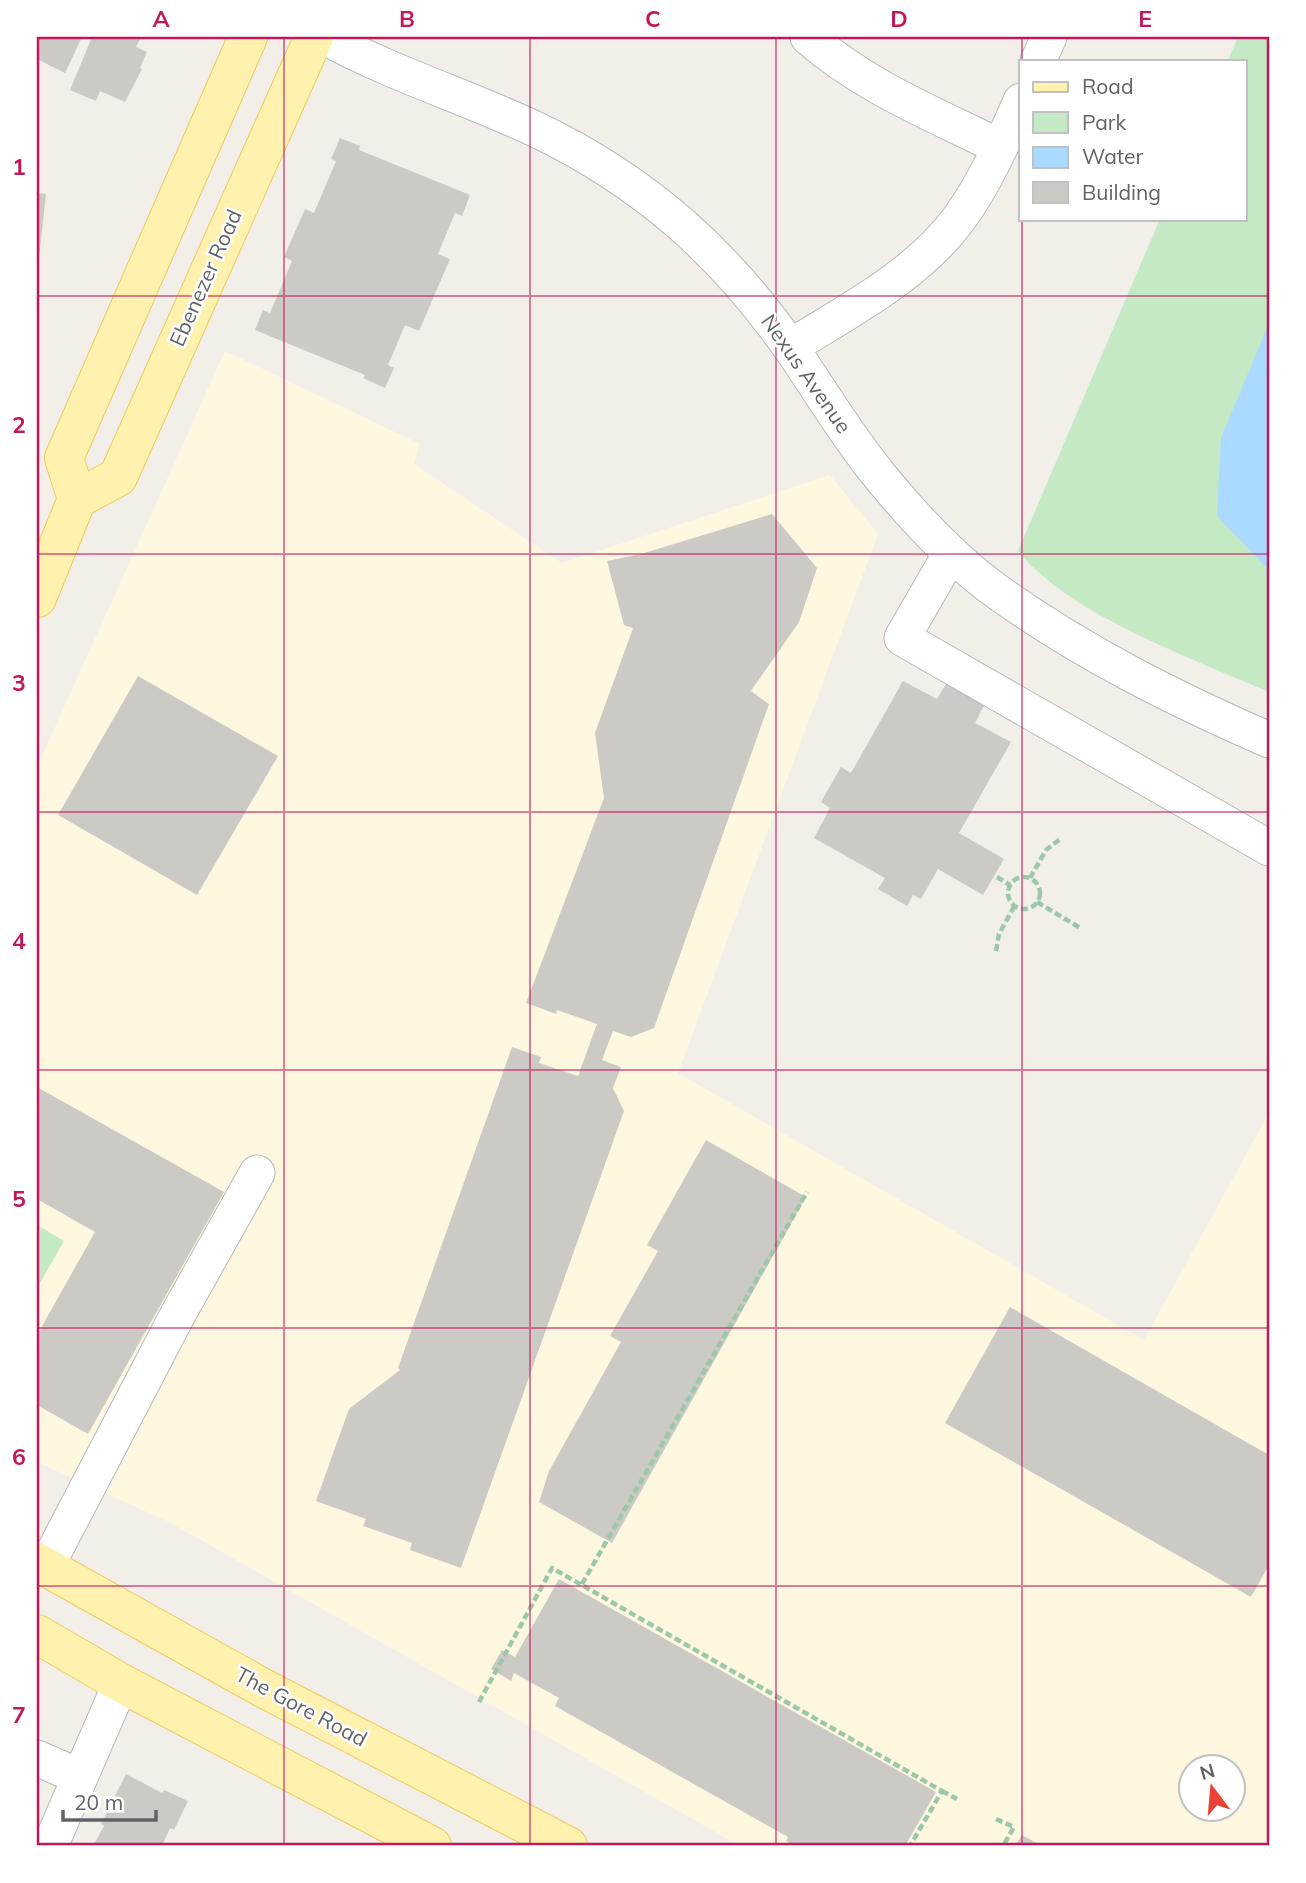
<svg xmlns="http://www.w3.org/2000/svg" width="1306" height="1883" viewBox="0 0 1306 1883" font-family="Mulish,sans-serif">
	<rect width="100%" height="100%" fill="#f1efe8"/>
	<path fill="#fef7e0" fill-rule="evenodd" d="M 225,351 L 420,444 L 414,464 L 562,563 L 830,475 L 878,534 L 678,1073 L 1144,1340 L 1269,1113 L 1269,1846 L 740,1846 L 169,1522 L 37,1462 L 37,1288 L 64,1241 L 37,1225 L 37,767 ZM 1190,1768 L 1232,1768 L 1232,1810 L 1190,1810 Z"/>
	<g fill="#c5e8c5">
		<path d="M 1238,37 L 1269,37 L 1269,692 C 1192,658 1071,616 1018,551 L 1160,219 L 1245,219 L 1245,61 L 1228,61 Z"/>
		<path d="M 37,1225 L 64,1241 L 37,1288 Z"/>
	</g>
	<path fill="#aadaff" d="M 1269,323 L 1269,570 L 1217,516 L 1221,438 Z"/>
	<g fill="#cccac5">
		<path d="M 37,37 L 82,37 L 65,73 L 37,59 Z"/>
		<path d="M 92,37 L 141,37 L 136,47 L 147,52 L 140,68 L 142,69 L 125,102 L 100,91 L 96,101 L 70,90 Z"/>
		<path d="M 340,138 L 360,146 L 359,150 L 470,195 L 462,216 L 455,213 L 438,254 L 450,259 L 419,331 L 405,325 L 388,365 L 394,368 L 385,388 L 363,378 L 365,375 L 255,330 L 263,310 L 270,313 L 292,261 L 284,257 L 305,209 L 314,213 L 336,161 L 331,159 Z"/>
		<path d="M 37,193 L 46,194 L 38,267 L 37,266 Z"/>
		<path d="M 772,514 L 817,568 L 799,622 L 751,691 L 769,704 L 654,1028 L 631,1037 L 613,1031 L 602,1060 L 621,1067 L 613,1088 L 624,1111 L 461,1568 L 410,1550 L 412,1543 L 363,1526 L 366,1519 L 316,1501 L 349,1409 L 400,1370 L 398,1368 L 512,1047 L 541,1057 L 539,1063 L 578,1076 L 597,1024 L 557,1010 L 556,1014 L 526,1003 L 604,798 L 595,733 L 633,628 L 624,625 L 607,561 L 641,554 Z"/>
		<path d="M 138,676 L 278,756 L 197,895 L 58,815 Z"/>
		<path d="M 949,679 L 987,700 L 975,723 L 1011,742 L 959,833 L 1004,859 L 983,895 L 938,869 L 921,899 L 913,895 L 907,906 L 878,889 L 885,878 L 814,838 L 830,808 L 821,802 L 841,767 L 851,773 L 903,681 L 937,699 Z"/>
		<path d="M 37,1087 L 224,1192 L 88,1434 L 37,1405 L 37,1335 L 95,1232 L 37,1199 Z"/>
		<path d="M 706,1140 L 806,1197 L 612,1543 L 539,1502 L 549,1471 L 621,1342 L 610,1336 L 658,1251 L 647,1245 Z"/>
		<path d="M 1010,1307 L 1269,1455 L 1269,1514 L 1267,1518 L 1269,1519 L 1269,1565 L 1251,1597 L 945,1423 Z"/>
		<path d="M 559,1579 L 936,1792 L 905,1846 L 794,1846 L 786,1841 L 788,1837 L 555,1706 L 559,1698 L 514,1673 L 511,1681 L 491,1669 L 502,1650 L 515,1657 Z"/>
		<path d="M 126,1774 L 162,1793 L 164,1790 L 188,1801 L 174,1830 L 170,1828 L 162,1846 L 93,1846 L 104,1826 L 101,1824 Z"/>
		<path d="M 1022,1835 L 1042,1846 L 1015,1846 Z"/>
	</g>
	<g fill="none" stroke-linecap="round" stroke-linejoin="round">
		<g stroke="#b5b8bc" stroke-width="37">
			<g id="minor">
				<path d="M 325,37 C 392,74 465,96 535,129 C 588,154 637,186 681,224 C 723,261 761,305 793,351 C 821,392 847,436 879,475 C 914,518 954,561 999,593 C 1083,653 1175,699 1269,740"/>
				<path d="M 808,37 C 864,86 933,114 1000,147"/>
				<path d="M 1038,61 L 1049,37"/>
				<path d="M 790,347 C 848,311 916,276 958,220 C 984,185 1003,142 1021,101"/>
				<path d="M 951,553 L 902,638 L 1269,848"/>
				<path d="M 46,1567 L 177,1316 L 257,1173"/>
				<path d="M 37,1758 L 80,1777"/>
				<path d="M 50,1846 L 121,1683"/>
			</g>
		</g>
		<g stroke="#f2c960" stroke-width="40">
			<g id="major">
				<path d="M 77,499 L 64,458 L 248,37"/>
				<path d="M 37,598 L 77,499 L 118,477 L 314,37"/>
				<path d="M 37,1562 L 263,1688 L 568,1846"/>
				<path d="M 37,1634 L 121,1683 L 432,1846"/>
			</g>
		</g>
		<g stroke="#9cc7a9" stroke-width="4.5" stroke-dasharray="7 3.5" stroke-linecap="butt">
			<path d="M 997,877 L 1010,885"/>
			<circle cx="1024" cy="893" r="16"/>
			<path d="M 1030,878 L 1046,850 L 1060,839"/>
			<path d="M 1037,902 L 1082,929"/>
			<path d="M 996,951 L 999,934 L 1015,905"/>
			<path d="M 582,1584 L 807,1192"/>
			<path d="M 479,1702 L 552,1568 L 942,1791 L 910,1846"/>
			<path d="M 942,1791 L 957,1799"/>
			<path d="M 996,1819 L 1014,1827 L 1003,1846"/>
		</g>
		<use href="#minor" stroke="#fff" stroke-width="35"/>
		<use href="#major" stroke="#fff2af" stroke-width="38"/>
	</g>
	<path fill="none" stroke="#c2185b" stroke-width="2" stroke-opacity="0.55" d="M 284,37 L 284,1846M 530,37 L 530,1846M 776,37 L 776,1846M 1022,37 L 1022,61M 1022,219 L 1022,1846M 37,296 L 1269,296M 37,554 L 1269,554M 37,812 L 1269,812M 37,1070 L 1269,1070M 37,1328 L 1269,1328M 37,1586 L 1269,1586"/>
	<g text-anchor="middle" stroke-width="5" stroke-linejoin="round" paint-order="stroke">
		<g font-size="21" fill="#5f6368" stroke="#fff">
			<text transform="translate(206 278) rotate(-66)" y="7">Ebenezer Road</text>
			<text transform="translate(806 374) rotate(55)" y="7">Nexus Avenue</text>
			<text transform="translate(301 1707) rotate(28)" y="7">The Gore Road</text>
		</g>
	</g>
	<rect width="1306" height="1883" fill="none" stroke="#ffffff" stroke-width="77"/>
	<rect x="1019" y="60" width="228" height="161" fill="#ffffff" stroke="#bfc1c3" stroke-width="2"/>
	<rect x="1033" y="82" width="35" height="10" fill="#fff2af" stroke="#bfc1c3" stroke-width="2"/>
	<text x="1082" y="94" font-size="21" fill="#5f6368">Road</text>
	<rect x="1033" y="112" width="35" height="21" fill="#c5e8c5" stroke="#bfc1c3" stroke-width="2"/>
	<text x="1082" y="130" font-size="21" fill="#5f6368">Park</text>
	<rect x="1033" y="147" width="35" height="21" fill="#aadaff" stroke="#bfc1c3" stroke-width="2"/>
	<text x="1082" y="164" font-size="21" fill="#5f6368">Water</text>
	<rect x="1033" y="182" width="35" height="21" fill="#cccac5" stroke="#bfc1c3" stroke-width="2"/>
	<text x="1082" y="200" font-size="21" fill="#5f6368">Building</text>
	<g transform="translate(1212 1788) rotate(344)"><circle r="33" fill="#ffffff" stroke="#bfc1c3" stroke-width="2"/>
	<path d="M0-5L12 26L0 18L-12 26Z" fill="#ea4335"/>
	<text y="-10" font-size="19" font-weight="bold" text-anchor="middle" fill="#5f6368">N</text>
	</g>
	<path d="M63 1810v10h93v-10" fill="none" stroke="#5f6368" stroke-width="3.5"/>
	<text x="74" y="1810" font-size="21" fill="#5f6368" stroke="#ffffff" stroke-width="5" paint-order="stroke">20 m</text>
	<rect x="38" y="38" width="1230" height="1806" fill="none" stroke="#c2185b" stroke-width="2.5"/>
	<g font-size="23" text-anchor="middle" font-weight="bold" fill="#c2185b">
		<text x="161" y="27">A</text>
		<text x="407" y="27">B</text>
		<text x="653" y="27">C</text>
		<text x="899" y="27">D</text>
		<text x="1145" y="27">E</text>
		<text x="19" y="175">1</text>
		<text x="19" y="433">2</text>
		<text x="19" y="691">3</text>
		<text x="19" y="949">4</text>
		<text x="19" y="1207">5</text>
		<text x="19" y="1465">6</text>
		<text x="19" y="1723">7</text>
	</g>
</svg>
